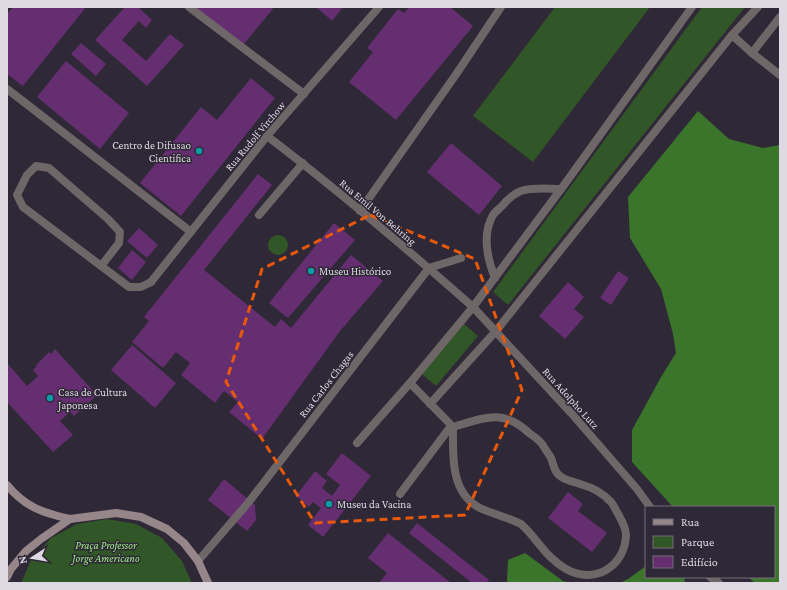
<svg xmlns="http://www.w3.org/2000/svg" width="787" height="590" viewBox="0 0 787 590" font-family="'Crimson Pro',serif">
	<rect width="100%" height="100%" fill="#2f2836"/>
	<g fill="#315627">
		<path d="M 555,7 L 650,7 L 533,162 L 473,116 Z"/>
		<path d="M 702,7 L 745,7 L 508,305 L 493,292 Z"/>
		<circle cx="278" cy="245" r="10"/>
		<path d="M 464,324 L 478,336 L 436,386 L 422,374 Z"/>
		<path d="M 107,519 L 136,524 L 162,538 L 182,561 L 192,583 L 21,583 L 31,560 L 51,538 L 77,524 Z"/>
	</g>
	<g fill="#3b752b">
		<path d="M 698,111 L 729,139 L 763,148 L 780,145 L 780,583 L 755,583 L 748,577 L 774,577 L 774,507 L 673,507 L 632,462 L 632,430 L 661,377 L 676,353 L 673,334 L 661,289 L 630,238 L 628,197 Z"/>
		<path d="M 525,553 L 563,581 L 571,583 L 509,583 L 507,581 L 508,560 Z"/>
		<path d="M 646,566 L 646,577 L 684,577 L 685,583 L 620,583 L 628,579 Z"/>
	</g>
	<g fill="#652e71">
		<path d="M 13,7 L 86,7 L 23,86 L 7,74 L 7,14 Z"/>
		<path d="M 125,7 L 138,7 L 152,20 L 146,28 L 139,21 L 122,40 L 146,61 L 170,34 L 184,45 L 147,86 L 95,40 Z"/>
		<path d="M 193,7 L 271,7 L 273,9 L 243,45 Z"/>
		<path d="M 316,7 L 343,7 L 332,21 Z"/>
		<path d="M 409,7 L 450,7 L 473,26 L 396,120 L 349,82 L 373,52 L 367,48 L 398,9 L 404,13 Z"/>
		<path d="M 81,43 L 106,64 L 96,76 L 71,54 Z"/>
		<path d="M 66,61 L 129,113 L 100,149 L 37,97 Z"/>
		<path d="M 251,78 L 275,98 L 181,216 L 140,183 L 201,107 L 217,120 Z"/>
		<path d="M 451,143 L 502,186 L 479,215 L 427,172 Z"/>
		<path d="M 258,174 L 272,185 L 204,270 L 275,327 L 281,319 L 291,328 L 351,255 L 383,281 L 340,331 L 262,439 L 229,412 L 238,402 L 224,391 L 215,403 L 181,375 L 190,363 L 176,352 L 163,368 L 132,342 L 149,321 L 144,317 Z"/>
		<path d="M 334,223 L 355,240 L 288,318 L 269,303 Z"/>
		<path d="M 139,228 L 158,245 L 147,258 L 127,241 Z"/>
		<path d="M 132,250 L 146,262 L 132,280 L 118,268 Z"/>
		<path d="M 618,271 L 629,278 L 611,305 L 600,298 Z"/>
		<path d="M 568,282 L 584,297 L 574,309 L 584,317 L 565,339 L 539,316 Z"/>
		<path d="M 132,345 L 176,383 L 155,408 L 111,370 Z"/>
		<path d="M 55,349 L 97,395 L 74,416 L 70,412 L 60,421 L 73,435 L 53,452 L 7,402 L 7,363 L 27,386 L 38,376 L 33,370 L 37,366 L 36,365 L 49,352 L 51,354 Z"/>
		<path d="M 342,453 L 371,476 L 323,537 L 308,525 L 321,508 L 313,502 L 309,507 L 296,496 L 315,471 L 327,481 L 322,488 L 332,496 L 340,485 L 326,474 Z"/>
		<path d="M 224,479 L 255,505 L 256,520 L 247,531 L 208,500 Z"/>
		<path d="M 568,492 L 583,504 L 578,511 L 607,533 L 592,552 L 548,518 Z"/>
		<path d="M 417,523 L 489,580 L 486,583 L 472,583 L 409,533 Z"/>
		<path d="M 388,533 L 451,583 L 379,583 L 387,573 L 368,558 Z"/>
	</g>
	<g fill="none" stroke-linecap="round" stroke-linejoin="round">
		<g stroke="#6f6667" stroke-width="8">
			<path d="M 732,35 L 752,53 L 780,75"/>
			<path d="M 752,53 L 780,17"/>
			<path d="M 7,89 L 24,102"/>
			<path d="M 360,211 L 457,73 L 501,7"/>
			<path d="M 259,215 L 303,163"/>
			<path d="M 101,266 L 119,243 L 120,232 L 108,219 L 49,168 L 36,166 L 27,175 L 17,195 L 23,207 L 129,287 L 141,287 L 151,282"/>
			<path d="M 429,268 L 461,258"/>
			<path d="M 495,278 C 487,258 482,234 493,215 C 495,212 499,209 502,206 C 507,200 513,194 521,191 C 533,187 548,189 561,189"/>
			<path d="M 410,383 L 453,427 C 453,454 450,491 478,507 C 492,514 507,517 521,524 C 537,538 546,558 566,569 C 594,585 625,567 626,535 C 626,527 621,519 617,512 C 615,509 614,505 611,502 C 603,493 591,487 580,484 C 573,481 566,481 560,476 C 554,472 554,465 551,458 C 549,454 546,451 544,447 C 541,441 535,437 529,433 C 502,408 484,418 453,427"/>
			<path d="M 430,404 L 496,331 L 732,35 L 758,7"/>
			<path d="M 357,443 L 410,383 L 473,307 L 572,414 L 637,489 L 650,507"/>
			<path d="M 400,494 L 451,426"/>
			<path d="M 710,577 L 719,583"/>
		</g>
		<g stroke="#6f6667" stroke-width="8">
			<path d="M 189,7 L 304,94"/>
			<path d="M 24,102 L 191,232"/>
			<path d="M 267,136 C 338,190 406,248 473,307 L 567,181 L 692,7"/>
			<path d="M 151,282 L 267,136 L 379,7"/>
			<path d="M 198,561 L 248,503 L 429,268"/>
		</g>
		<g stroke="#968689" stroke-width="8">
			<path d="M 7,485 C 25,507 43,513 70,519"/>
			<path d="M 7,577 L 11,569 L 26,551 L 41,539 L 70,519 L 116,513 L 141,517 L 167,529 L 184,543 L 198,561 L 208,583"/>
		</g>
	</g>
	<path fill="none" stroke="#e8590c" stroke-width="3" stroke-dasharray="8 5" stroke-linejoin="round" d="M 370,215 L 475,259 L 522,390 L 465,515 L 315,523 L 226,382 L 262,269 Z"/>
	<g fill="#0f9aa8" stroke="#2f2836" stroke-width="1.5">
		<circle cx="199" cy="151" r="4"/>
		<circle cx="311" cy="271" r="4"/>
		<circle cx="50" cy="398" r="4"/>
		<circle cx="329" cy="504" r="4"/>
	</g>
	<g text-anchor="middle" stroke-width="3" stroke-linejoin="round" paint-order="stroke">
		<g font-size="11" fill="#ddd8e2" stroke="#2f2836">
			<text transform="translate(255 136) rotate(-50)" y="4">Rua Rudolf Virchow</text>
			<text transform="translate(378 212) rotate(40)" y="4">Rua Emil Von Behring</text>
			<text transform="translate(326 384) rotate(-52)" y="4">Rua Carlos Chagas</text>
			<text transform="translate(571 398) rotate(48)" y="4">Rua Adolpho Lutz</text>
		</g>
		<g font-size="11" fill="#ddd8e2" stroke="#2f2836" text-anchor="start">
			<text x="191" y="149" text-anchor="end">Centro de Difusao<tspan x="191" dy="13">Cientifica</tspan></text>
			<text x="319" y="275">Museu Histórico</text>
			<text x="58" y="396">Casa de Cultura<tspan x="58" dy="13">Japonesa</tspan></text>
			<text x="337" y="508">Museu da Vacina</text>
		</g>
		<g font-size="11" font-style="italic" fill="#9eed89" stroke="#2f2836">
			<text x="106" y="549">Praça Professor<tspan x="106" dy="13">Jorge Americano</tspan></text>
		</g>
	</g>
	<rect width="787" height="590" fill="none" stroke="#ddd8e2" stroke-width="16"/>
	<rect x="645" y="506" width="130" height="72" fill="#2f2836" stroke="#756e7b"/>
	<rect x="653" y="519" width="20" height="6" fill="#968689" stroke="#756e7b"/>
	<text x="681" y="526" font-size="12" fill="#ddd8e2">Rua</text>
	<rect x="653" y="536" width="20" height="12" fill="#315627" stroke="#756e7b"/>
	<text x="681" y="546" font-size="12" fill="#ddd8e2">Parque</text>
	<rect x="653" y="556" width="20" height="12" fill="#652e71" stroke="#756e7b"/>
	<text x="681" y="566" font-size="12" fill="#ddd8e2">Edifício</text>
	<g transform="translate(32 558) rotate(258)" stroke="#2f2836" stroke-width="3" paint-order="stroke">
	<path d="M0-3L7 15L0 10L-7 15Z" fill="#ddd8e2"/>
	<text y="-6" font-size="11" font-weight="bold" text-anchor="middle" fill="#ddd8e2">N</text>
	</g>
</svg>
